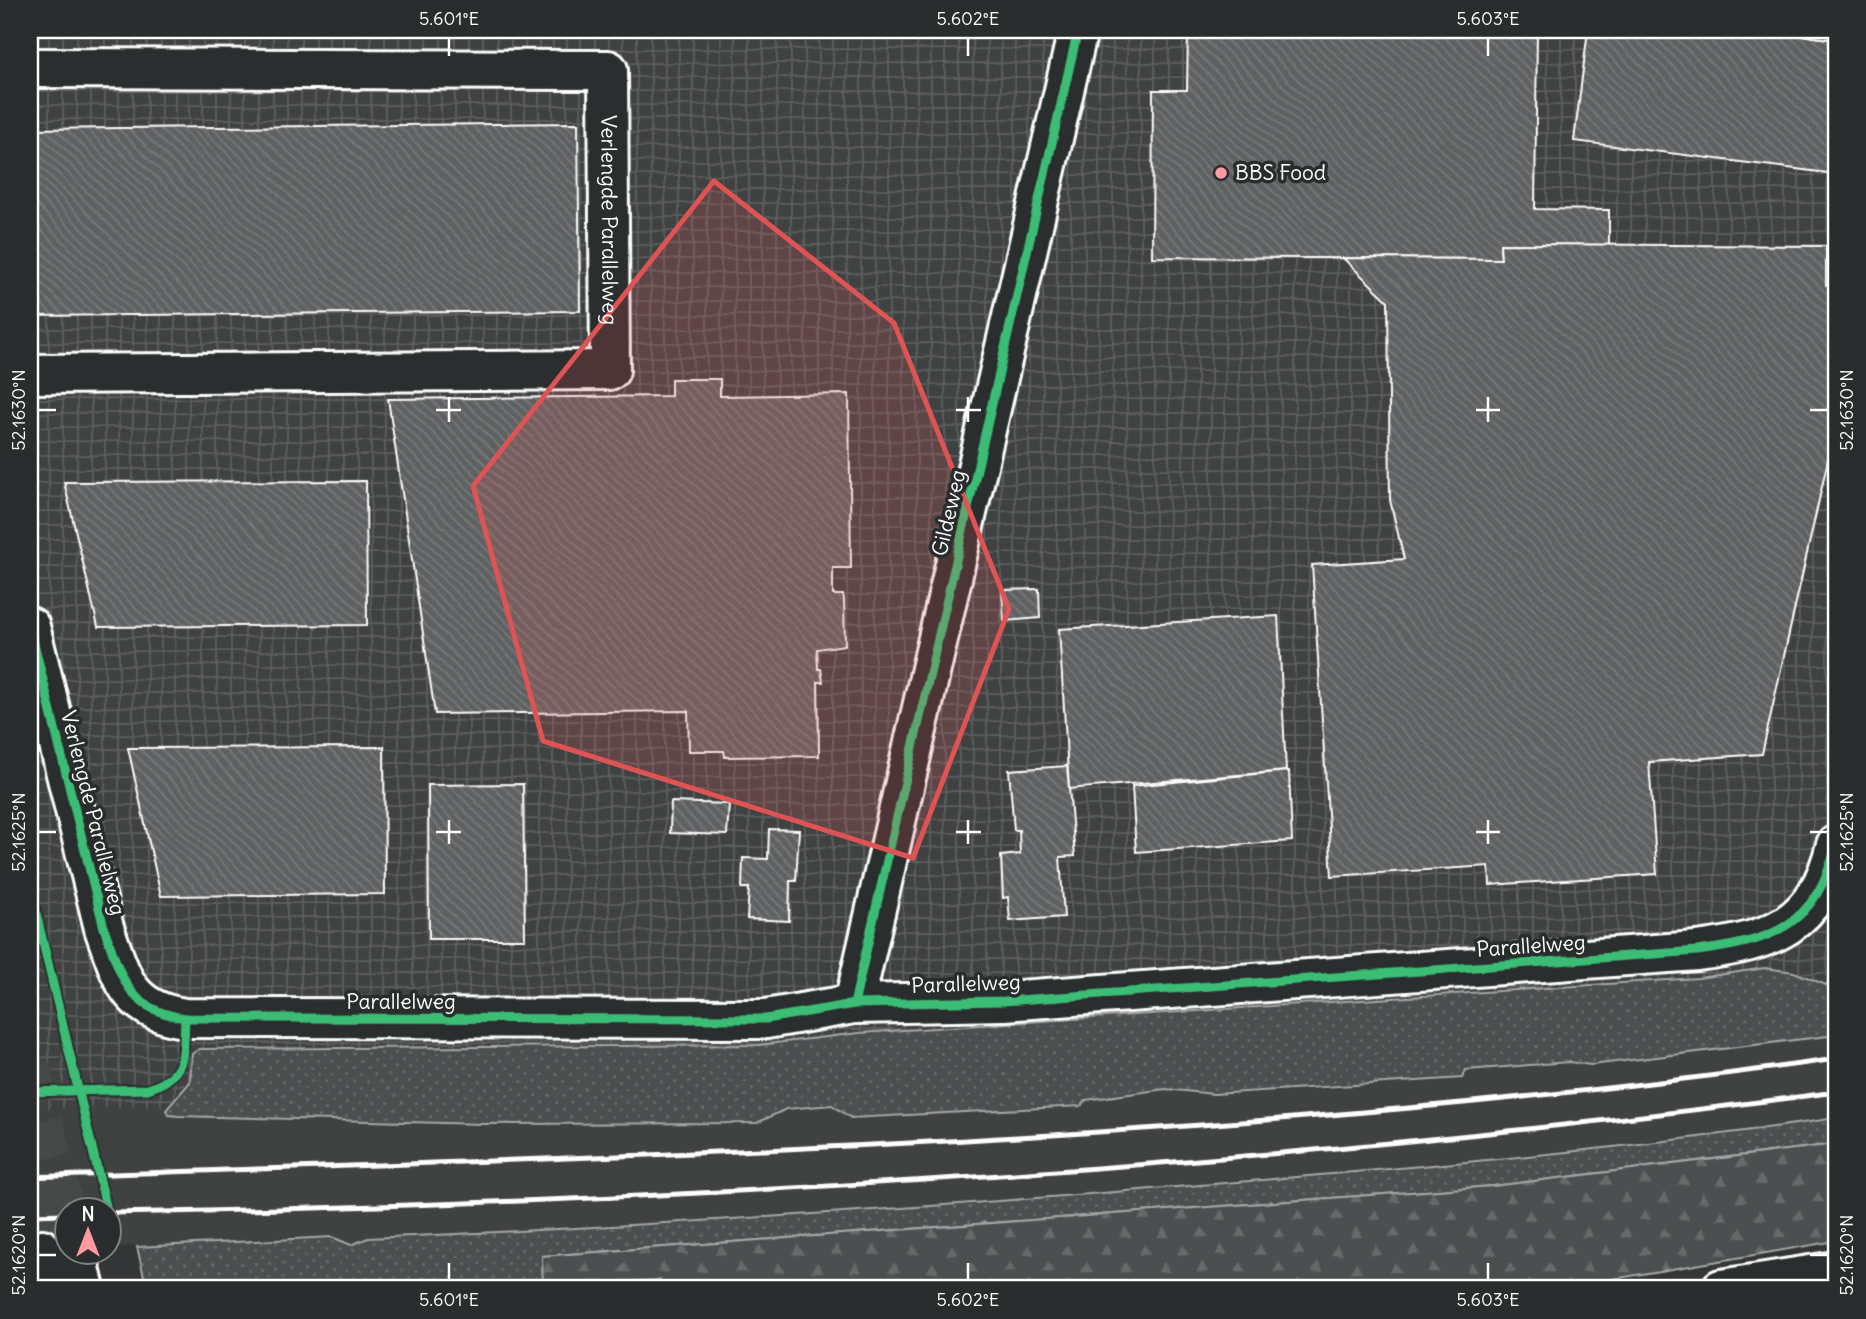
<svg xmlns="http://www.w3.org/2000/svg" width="1866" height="1319" viewBox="0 0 1866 1319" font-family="Delius,sans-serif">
	<defs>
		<pattern id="industrial-grid" width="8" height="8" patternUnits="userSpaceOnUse" patternTransform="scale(1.75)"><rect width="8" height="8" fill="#404243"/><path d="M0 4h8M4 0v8" fill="none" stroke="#5d5e5f"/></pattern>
		<pattern id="grass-dots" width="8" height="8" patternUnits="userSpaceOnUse" patternTransform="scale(1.75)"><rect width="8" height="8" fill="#4c4f50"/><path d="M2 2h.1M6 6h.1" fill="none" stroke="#67696a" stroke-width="1.8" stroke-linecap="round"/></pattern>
		<pattern id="forest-firs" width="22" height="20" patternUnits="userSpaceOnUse" patternTransform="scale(1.75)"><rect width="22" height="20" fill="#4c4f50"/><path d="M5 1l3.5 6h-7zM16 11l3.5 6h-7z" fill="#67696a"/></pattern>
		<pattern id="building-back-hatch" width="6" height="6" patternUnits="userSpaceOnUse" patternTransform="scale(1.75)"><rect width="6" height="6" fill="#5f6162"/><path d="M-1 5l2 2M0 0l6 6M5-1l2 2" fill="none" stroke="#77797a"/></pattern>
	</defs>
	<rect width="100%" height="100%" fill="#333536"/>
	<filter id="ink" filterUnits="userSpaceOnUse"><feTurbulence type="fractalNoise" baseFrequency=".0143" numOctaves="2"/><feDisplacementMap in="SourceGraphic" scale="14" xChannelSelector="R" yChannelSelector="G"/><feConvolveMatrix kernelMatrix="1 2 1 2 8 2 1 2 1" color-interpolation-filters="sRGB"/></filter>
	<g filter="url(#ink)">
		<path fill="#404243" d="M 1836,1035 L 1836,1118 L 1744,1132 L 1490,1161 L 972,1204 L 777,1218 L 368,1238 L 351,1245 L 332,1237 L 109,1247 L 108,1210 L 66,1210 L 66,1248 L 30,1248 L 30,1109 L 172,1105 L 166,1110 L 169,1115 L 178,1116 L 482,1124 L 757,1123 L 786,1109 L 832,1105 L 851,1118 L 1080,1106 L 1085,1100 L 1165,1089 L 1214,1094 L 1325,1089 L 1465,1070 L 1569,1062 L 1591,1065 Z"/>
		<path fill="url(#industrial-grid)" d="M 30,30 L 1836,30 L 1836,1010 L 168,1106 L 30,1109 Z"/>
		<g fill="url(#grass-dots)" stroke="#a6a7a8" stroke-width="2">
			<path d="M 1765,968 L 1794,972 L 1836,989 L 1836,1035 L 1591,1065 L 1569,1062 L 1466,1070 L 1462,1078 L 1214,1094 L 1165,1089 L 1086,1100 L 1081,1106 L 851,1118 L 832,1105 L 786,1109 L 757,1123 L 482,1124 L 178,1116 L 169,1115 L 166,1110 L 190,1082 L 192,1054 L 199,1049 L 759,1045 L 859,1033 L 1698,978 Z"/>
			<path d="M 1836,1118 L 1836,1144 L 1493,1186 L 543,1256 L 543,1289 L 147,1289 L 137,1247 L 332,1237 L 351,1245 L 368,1238 C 654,1226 940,1207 1225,1183 C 1429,1166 1634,1149 1836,1118 Z"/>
		</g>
		<path fill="url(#forest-firs)" stroke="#a6a7a8" stroke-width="2" d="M 1836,1144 L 1836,1241 L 1554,1289 L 661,1289 L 660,1280 L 578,1283 L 578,1289 L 543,1289 L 542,1256 L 1493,1186 Z"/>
		<g fill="url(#building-back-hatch)" stroke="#fff" stroke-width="2">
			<path d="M 1188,30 L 1537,30 L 1535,209 L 1609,210 L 1609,245 L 1500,244 L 1501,259 L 1152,257 L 1153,90 L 1187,90 Z"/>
			<path d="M 1588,30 L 1767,30 L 1836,40 L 1836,174 L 1574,141 Z"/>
			<path d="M 1767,30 L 1836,30 L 1836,40 Z"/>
			<path d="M 578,123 L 580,311 L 30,316 L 30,129 Z"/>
			<path d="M 1500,244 L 1826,246 L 1826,285 L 1836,287 L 1836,424 L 1762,754 L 1649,762 L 1657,874 L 1490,885 L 1489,866 L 1332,876 L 1312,565 L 1404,559 L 1390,500 L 1388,301 L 1343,258 L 1501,259 Z"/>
			<path d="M 671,379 L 720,379 L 720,396 L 849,394 L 851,568 L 833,568 L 833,595 L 843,595 L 844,599 L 845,645 L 817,649 L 818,669 L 821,669 L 823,682 L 818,682 L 819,756 L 725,757 L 724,751 L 689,751 L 688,711 L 435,714 L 388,399 L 671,396 Z"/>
			<path d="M 366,481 L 367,625 L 98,627 L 64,482 Z"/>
			<path d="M 1039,589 L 1040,618 L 1004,621 L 1002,590 Z"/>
			<path d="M 1278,616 L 1286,771 L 1069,789 L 1059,629 Z"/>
			<path d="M 384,747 L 385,894 L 161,896 L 128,748 Z"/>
			<path d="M 1067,766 L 1075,856 L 1060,857 L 1064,917 L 1010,921 L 1008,897 L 1003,898 L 1001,856 L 1020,854 L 1019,830 L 1014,830 L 1009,770 Z"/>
			<path d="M 1289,771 L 1292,841 L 1136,852 L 1132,786 Z"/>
			<path d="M 523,784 L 525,939 L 429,939 L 428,785 Z"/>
			<path d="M 671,802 L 729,804 L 727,835 L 670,833 Z"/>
			<path d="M 769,829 L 799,830 L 796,881 L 790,881 L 789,921 L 747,919 L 749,888 L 742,888 L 743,858 L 768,859 Z"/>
		</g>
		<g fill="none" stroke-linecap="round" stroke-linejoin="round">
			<g stroke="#47494a" stroke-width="38" stroke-dasharray="38 19" stroke-linecap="butt">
				<path d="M 30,1065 L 66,1213"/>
				<path d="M 30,1199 L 42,1249"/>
			</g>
			<g stroke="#fff" stroke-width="44">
				<g id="minor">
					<path id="s1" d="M 30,68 L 608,70 L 610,370 L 30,374"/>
					<path d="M 30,627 L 104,928 C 122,978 127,1010 185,1018 L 766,1019 L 854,1004 L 1004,1001 L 1697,951 C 1773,941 1816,926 1836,845"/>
					<path d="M 854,1004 L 1078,30"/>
					<path d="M 1721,1289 L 1836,1271"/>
				</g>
			</g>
			<g stroke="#fff" stroke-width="44">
				<g id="major">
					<path d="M 42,1249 L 51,1289"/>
					<path d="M 76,1252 L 85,1289"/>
				</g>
			</g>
			<use href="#minor" stroke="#2a2d2e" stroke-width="38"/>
			<use href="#major" stroke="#2a2d2e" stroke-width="38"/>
			<g stroke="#fff" stroke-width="5">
				<path d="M 30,1177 C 632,1155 1238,1144 1836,1059"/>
				<path d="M 108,1213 C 686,1202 1263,1168 1836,1092"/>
				<path d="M 30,1215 L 66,1214"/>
			</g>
			<g stroke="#2a2d2e" stroke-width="13">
				<g id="cycleway">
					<path d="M 30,627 L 104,928 C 122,978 127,1010 185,1018 L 766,1019 L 854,1004 L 1004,1001 L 1697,951 C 1773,941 1816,926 1836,845"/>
					<path d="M 30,888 L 107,1210"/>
					<path d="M 854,1004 L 1078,30"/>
					<path d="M 30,1092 L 148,1089 C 188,1076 183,1054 185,1018"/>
				</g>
			</g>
			<use href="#cycleway" stroke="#3abd76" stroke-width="9"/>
		</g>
	</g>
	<path fill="#de5353" fill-opacity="0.2" stroke="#de5353" stroke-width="5" stroke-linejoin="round" d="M 714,181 L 894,323 L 1009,609 L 913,858 L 543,741 L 473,486 Z"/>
	<path fill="none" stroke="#fff" stroke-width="2.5" d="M 449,38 L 449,56M 968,38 L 968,56M 1488,38 L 1488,56M 449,397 L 449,422M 968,397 L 968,422M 1488,397 L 1488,422M 38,410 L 56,410M 436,410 L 461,410M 956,410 L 981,410M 1476,410 L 1500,410M 1810,410 L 1828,410M 449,820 L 449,844M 968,820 L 968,844M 1488,820 L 1488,844M 38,832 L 56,832M 436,832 L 461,832M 956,832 L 981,832M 1476,832 L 1500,832M 1810,832 L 1828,832M 38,1255 L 56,1255M 1810,1255 L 1828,1255M 449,1263 L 449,1280M 968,1263 L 968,1280M 1488,1263 L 1488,1280"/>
	<circle fill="#ff9aa2" stroke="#2a2d2e" stroke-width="2.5" cx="1221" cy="173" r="7"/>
	<g text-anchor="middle" stroke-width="7" stroke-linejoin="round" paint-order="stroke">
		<g font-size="21" fill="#fff" stroke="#2a2d2e" text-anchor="start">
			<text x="1235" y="180">BBS Food</text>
		</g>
		<g font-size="21" fill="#fff" stroke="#2a2d2e">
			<text dy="7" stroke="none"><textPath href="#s1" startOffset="728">Verlengde Parallelweg</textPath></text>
			<text transform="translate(949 513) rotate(-77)" y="7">Gildeweg</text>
			<text transform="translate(93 813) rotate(76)" y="7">Verlengde Parallelweg</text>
			<text transform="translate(1531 946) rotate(-4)" y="7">Parallelweg</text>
			<text transform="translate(966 984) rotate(-2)" y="7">Parallelweg</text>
			<text x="401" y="1009">Parallelweg</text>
		</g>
	</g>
	<rect width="1866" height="1319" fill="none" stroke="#2a2d2e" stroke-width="77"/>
	<g transform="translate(88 1231)"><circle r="33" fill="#2a2d2e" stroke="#7f8182" stroke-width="2"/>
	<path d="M0-5L12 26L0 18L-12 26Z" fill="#ff9aa2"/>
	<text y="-10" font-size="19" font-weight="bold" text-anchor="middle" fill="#ffffff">N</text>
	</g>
	<rect x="38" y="38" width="1790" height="1242" fill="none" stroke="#fff" stroke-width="2.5"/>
	<g font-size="18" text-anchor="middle" fill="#fff">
		<text x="449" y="25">5.601°E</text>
		<text x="968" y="25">5.602°E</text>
		<text x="1488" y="25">5.603°E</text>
		<text transform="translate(19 410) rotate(-90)" y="6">52.1630°N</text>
		<text transform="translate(1847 410) rotate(-90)" y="6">52.1630°N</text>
		<text transform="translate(19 832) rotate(-90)" y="6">52.1625°N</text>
		<text transform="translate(1847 832) rotate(-90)" y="6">52.1625°N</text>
		<text transform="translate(19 1255) rotate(-90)" y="6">52.1620°N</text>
		<text transform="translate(1847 1255) rotate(-90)" y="6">52.1620°N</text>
		<text x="449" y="1306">5.601°E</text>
		<text x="968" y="1306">5.602°E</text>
		<text x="1488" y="1306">5.603°E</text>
	</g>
</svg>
